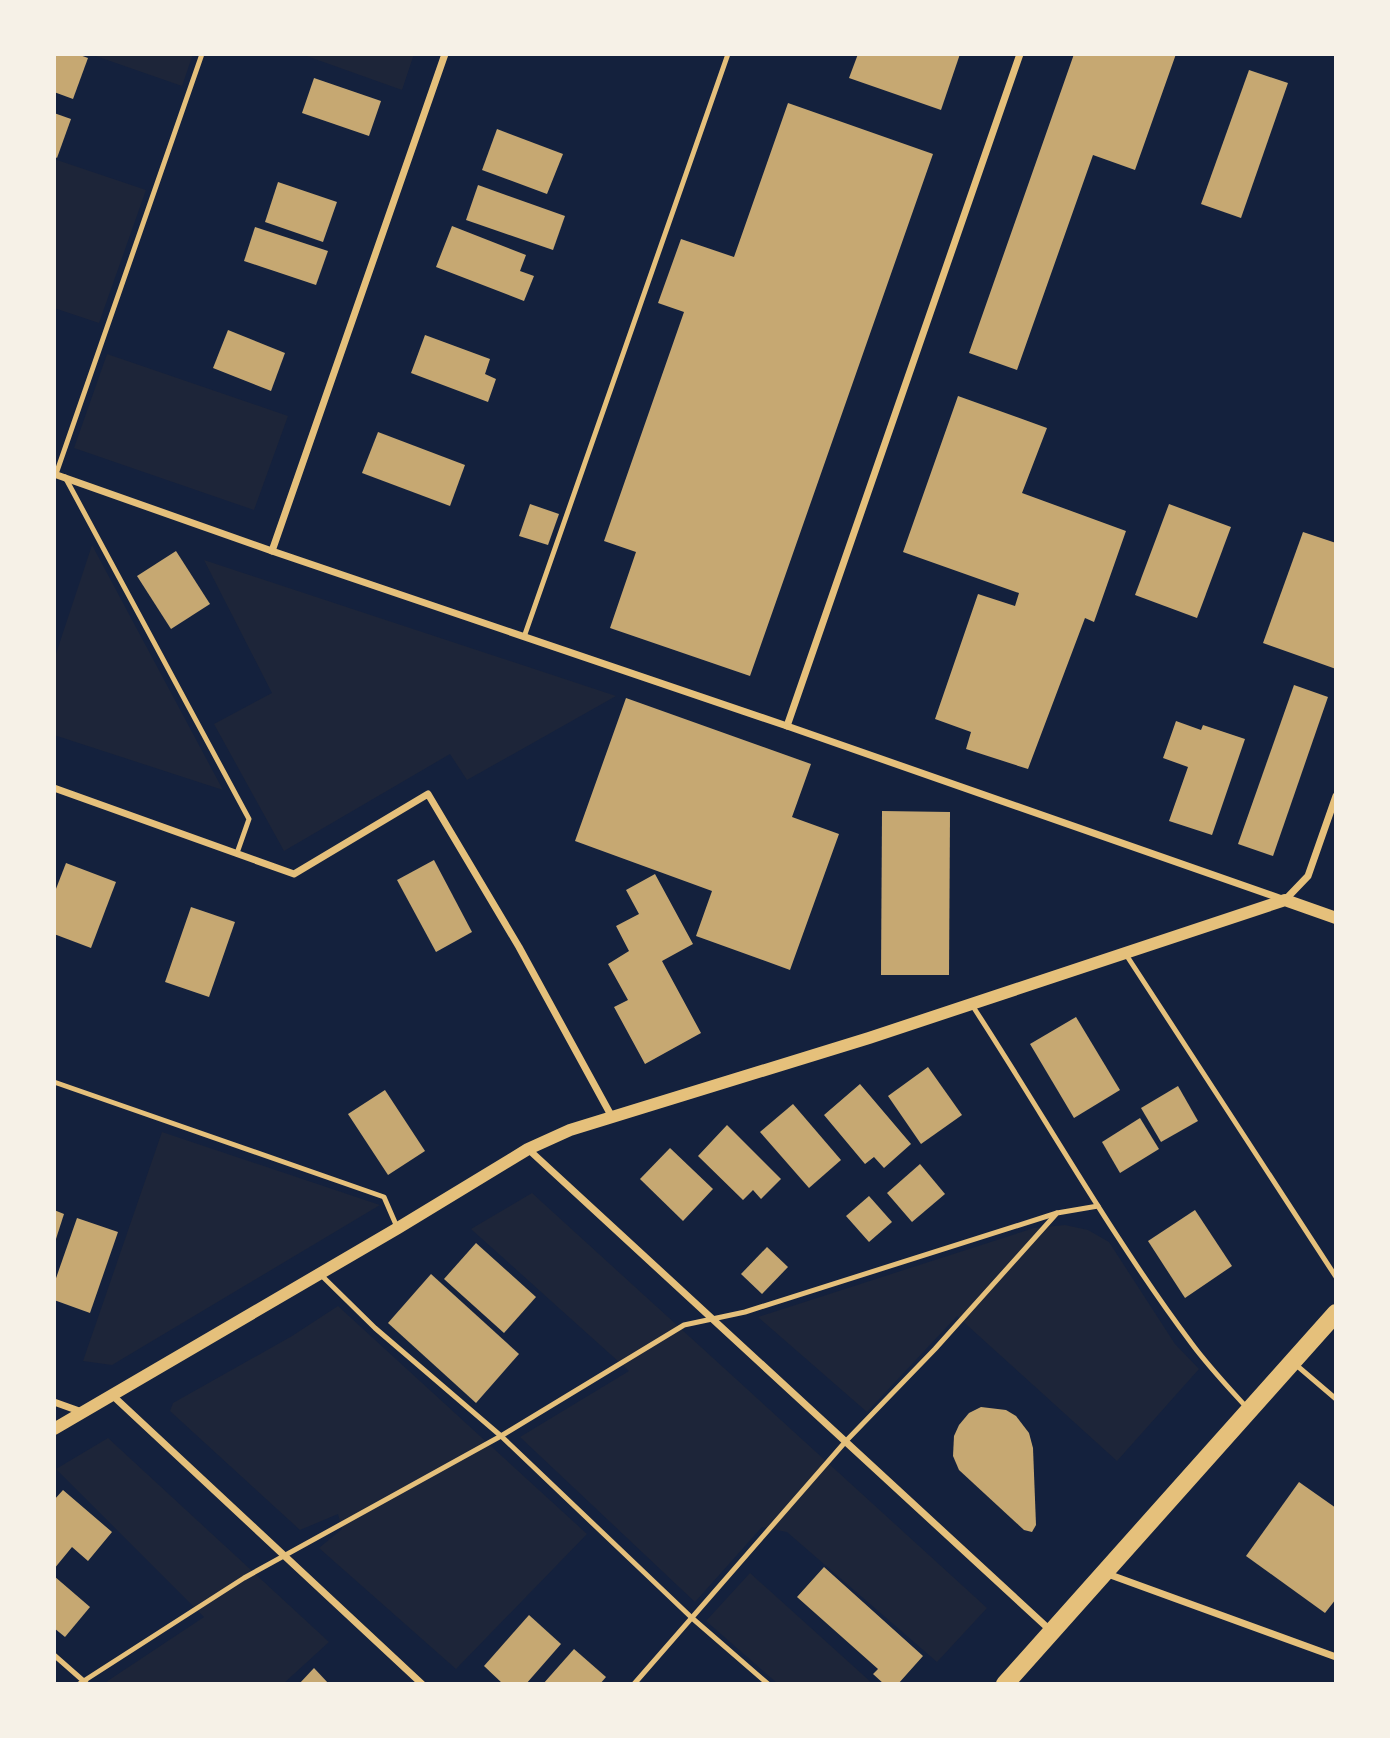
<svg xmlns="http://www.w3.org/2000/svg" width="1390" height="1738" viewBox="0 0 1390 1738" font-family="'Zilla Slab',serif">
	<rect width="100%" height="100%" fill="#14213d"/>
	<g fill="#1d2539">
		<path d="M 90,54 L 193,54 L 182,86 Z"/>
		<path d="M 301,54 L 414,54 L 402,90 Z"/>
		<path d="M 54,159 L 146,190 L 99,323 L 54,308 Z"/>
		<path d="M 107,354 L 288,416 L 254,510 L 74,448 Z"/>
		<path d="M 92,545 L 223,790 L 54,735 L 54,660 Z"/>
		<path d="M 204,560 L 616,696 L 467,780 L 450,754 L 284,851 L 214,724 L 272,693 Z"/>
		<path d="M 162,1132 L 380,1205 L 112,1365 L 83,1361 Z"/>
		<path d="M 532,1193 L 987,1608 L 937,1662 L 787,1532 L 762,1527 L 695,1602 L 520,1437 L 629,1371 L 471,1229 Z"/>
		<path d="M 1065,1225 L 1088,1230 L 1109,1242 L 1175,1344 L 1199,1369 L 1117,1461 L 957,1316 L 867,1412 L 758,1317 L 1034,1228 Z"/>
		<path d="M 338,1306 L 587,1534 L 456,1669 L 319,1548 L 342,1529 L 338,1514 L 300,1530 L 170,1411 L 173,1403 L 292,1336 Z"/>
		<path d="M 108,1438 L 329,1642 L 283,1684 L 103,1684 L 204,1617 L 56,1469 Z"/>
		<path d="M 750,1573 L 873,1684 L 778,1684 L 706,1621 Z"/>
	</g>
	<g fill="#c6a872">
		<path d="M 54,54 L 77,54 L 88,58 L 73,99 L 54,92 Z"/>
		<path d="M 858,54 L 960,54 L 941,110 L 849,78 Z"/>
		<path d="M 1074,54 L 1176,54 L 1135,170 L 1093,155 L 1017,370 L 969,353 Z"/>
		<path d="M 1249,70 L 1288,83 L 1241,218 L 1201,204 Z"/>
		<path d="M 314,78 L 381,101 L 369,136 L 302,113 Z"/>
		<path d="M 788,103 L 933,154 L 750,676 L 610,628 L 636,552 L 604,541 L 684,312 L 658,303 L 681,239 L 734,257 Z"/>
		<path d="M 54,113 L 71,119 L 57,158 L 54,156 Z"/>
		<path d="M 497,129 L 563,154 L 547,194 L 482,170 Z"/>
		<path d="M 278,182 L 337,202 L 323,242 L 265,222 Z"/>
		<path d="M 478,185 L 565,216 L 553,250 L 466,220 Z"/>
		<path d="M 452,226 L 526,255 L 520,271 L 534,276 L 524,301 L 436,267 Z"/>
		<path d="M 255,227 L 328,251 L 316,285 L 244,261 Z"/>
		<path d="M 228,330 L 285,353 L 271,391 L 213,368 Z"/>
		<path d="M 425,335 L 490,359 L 485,374 L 496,379 L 488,402 L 411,373 Z"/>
		<path d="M 958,396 L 1047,428 L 1022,493 L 1126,531 L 1094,622 L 1085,618 L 1028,769 L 966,749 L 971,732 L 935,719 L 978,594 L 1015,606 L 1019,593 L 903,552 Z"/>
		<path d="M 378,432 L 465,465 L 450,506 L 362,473 Z"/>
		<path d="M 530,504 L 559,514 L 548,545 L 519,536 Z"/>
		<path d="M 1169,504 L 1231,527 L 1197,618 L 1135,595 Z"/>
		<path d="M 1303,532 L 1336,543 L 1336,669 L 1263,643 Z"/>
		<path d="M 176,551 L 210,604 L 171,629 L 137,576 Z"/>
		<path d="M 1294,685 L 1328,697 L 1273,856 L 1238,844 Z"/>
		<path d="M 626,698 L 811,764 L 792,817 L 839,834 L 790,970 L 696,936 L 712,891 L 575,841 Z"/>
		<path d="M 1176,721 L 1201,730 L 1203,725 L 1245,739 L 1212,835 L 1169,821 L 1188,767 L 1163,758 Z"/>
		<path d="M 882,811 L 950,812 L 949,975 L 881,975 Z"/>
		<path d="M 434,860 L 472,932 L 436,952 L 397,880 Z"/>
		<path d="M 66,863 L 116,882 L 91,948 L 54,934 L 54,894 Z"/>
		<path d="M 655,874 L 693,944 L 662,961 L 701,1033 L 645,1064 L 614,1007 L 628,1000 L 608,964 L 629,951 L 616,926 L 639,914 L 626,890 Z"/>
		<path d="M 191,907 L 235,922 L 209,997 L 165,982 Z"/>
		<path d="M 1076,1017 L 1120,1090 L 1074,1118 L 1030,1044 Z"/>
		<path d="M 928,1067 L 962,1115 L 921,1144 L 888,1096 Z"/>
		<path d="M 860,1084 L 911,1144 L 884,1168 L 874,1157 L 865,1164 L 824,1115 Z"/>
		<path d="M 1178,1086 L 1198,1121 L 1161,1142 L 1141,1108 Z"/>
		<path d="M 385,1090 L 425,1151 L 388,1175 L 348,1114 Z"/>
		<path d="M 793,1104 L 841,1160 L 809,1188 L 760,1132 Z"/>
		<path d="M 1140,1118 L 1159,1149 L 1120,1173 L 1102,1142 Z"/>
		<path d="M 727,1125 L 781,1179 L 761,1199 L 753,1190 L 743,1200 L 698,1156 Z"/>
		<path d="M 670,1148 L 713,1189 L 683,1221 L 640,1179 Z"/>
		<path d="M 920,1164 L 945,1194 L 912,1222 L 887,1193 Z"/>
		<path d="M 869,1196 L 892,1222 L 869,1242 L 846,1216 Z"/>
		<path d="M 54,1210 L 64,1214 L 55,1242 L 54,1242 Z"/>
		<path d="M 1195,1210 L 1232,1266 L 1185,1298 L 1148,1241 Z"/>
		<path d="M 77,1218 L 118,1232 L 90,1313 L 54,1300 L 54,1284 Z"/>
		<path d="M 476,1243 L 536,1297 L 504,1333 L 444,1279 Z"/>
		<path d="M 767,1247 L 788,1267 L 762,1294 L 741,1274 Z"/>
		<path d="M 431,1274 L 519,1354 L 476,1403 L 388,1323 Z"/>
		<path d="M 981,1407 L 1006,1410 L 1016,1416 L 1029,1433 L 1033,1448 L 1036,1525 L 1032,1532 L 1024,1530 L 959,1470 L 953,1456 L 954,1436 L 959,1425 L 969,1413 Z"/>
		<path d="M 1299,1482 L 1336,1508 L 1336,1599 L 1325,1613 L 1246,1556 Z"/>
		<path d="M 63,1490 L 112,1532 L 88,1561 L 72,1547 L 54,1569 L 54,1500 Z"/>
		<path d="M 824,1567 L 923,1656 L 898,1684 L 884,1684 L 873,1674 L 878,1669 L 797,1597 Z"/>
		<path d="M 54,1576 L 90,1607 L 65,1637 L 54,1628 Z"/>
		<path d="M 529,1615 L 561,1644 L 526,1684 L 503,1684 L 484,1666 Z"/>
		<path d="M 574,1649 L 606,1677 L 600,1684 L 543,1684 Z"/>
		<path d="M 314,1668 L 329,1684 L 299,1684 Z"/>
	</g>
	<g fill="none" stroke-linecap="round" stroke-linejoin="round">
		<g stroke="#e5c07b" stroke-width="5">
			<path d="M 56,474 L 202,54"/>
			<path d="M 65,477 L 249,819 L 237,853"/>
			<path d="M 524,637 L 728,54"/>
			<path d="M 1125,953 L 1336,1277"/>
			<path d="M 972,1005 C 1045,1117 1111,1236 1192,1344 C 1209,1367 1229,1388 1248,1409"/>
			<path d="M 54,1082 L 384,1197 L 397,1227"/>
			<path d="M 320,1274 L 375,1328 L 501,1436 L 692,1618 L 768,1684"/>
			<path d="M 1295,1364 L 1336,1399"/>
			<path d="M 54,1655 L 87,1684"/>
			<path d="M 79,1684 L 244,1578 L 501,1436 L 684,1325 L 745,1312 L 1057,1213"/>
			<path d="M 634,1684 L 846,1441 L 935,1349 L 1057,1213 L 1098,1206"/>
		</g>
		<g stroke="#e5c07b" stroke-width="7">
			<path d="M 54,474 L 272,551 L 787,726 L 1285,900 L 1308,876 L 1336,796"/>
			<path d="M 272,551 L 445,54"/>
			<path d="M 787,726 L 1020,54"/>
			<path d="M 54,788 L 294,874 L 428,794 L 519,947 L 612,1117"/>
			<path d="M 528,1149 L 1050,1630"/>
			<path d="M 112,1395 L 422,1684"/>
			<path d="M 54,1402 L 82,1412"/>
			<path d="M 1105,1573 L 1336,1657"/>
		</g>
		<path stroke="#e5c07b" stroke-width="12" d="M 54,1429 L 398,1228 L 528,1149 L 570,1130 L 869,1038 L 1285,900 L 1336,918"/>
		<path stroke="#e5c07b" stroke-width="18" d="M 1005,1684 L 1336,1313"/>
	</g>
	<rect width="1390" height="1738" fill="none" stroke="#f6f1e7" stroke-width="112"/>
</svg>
